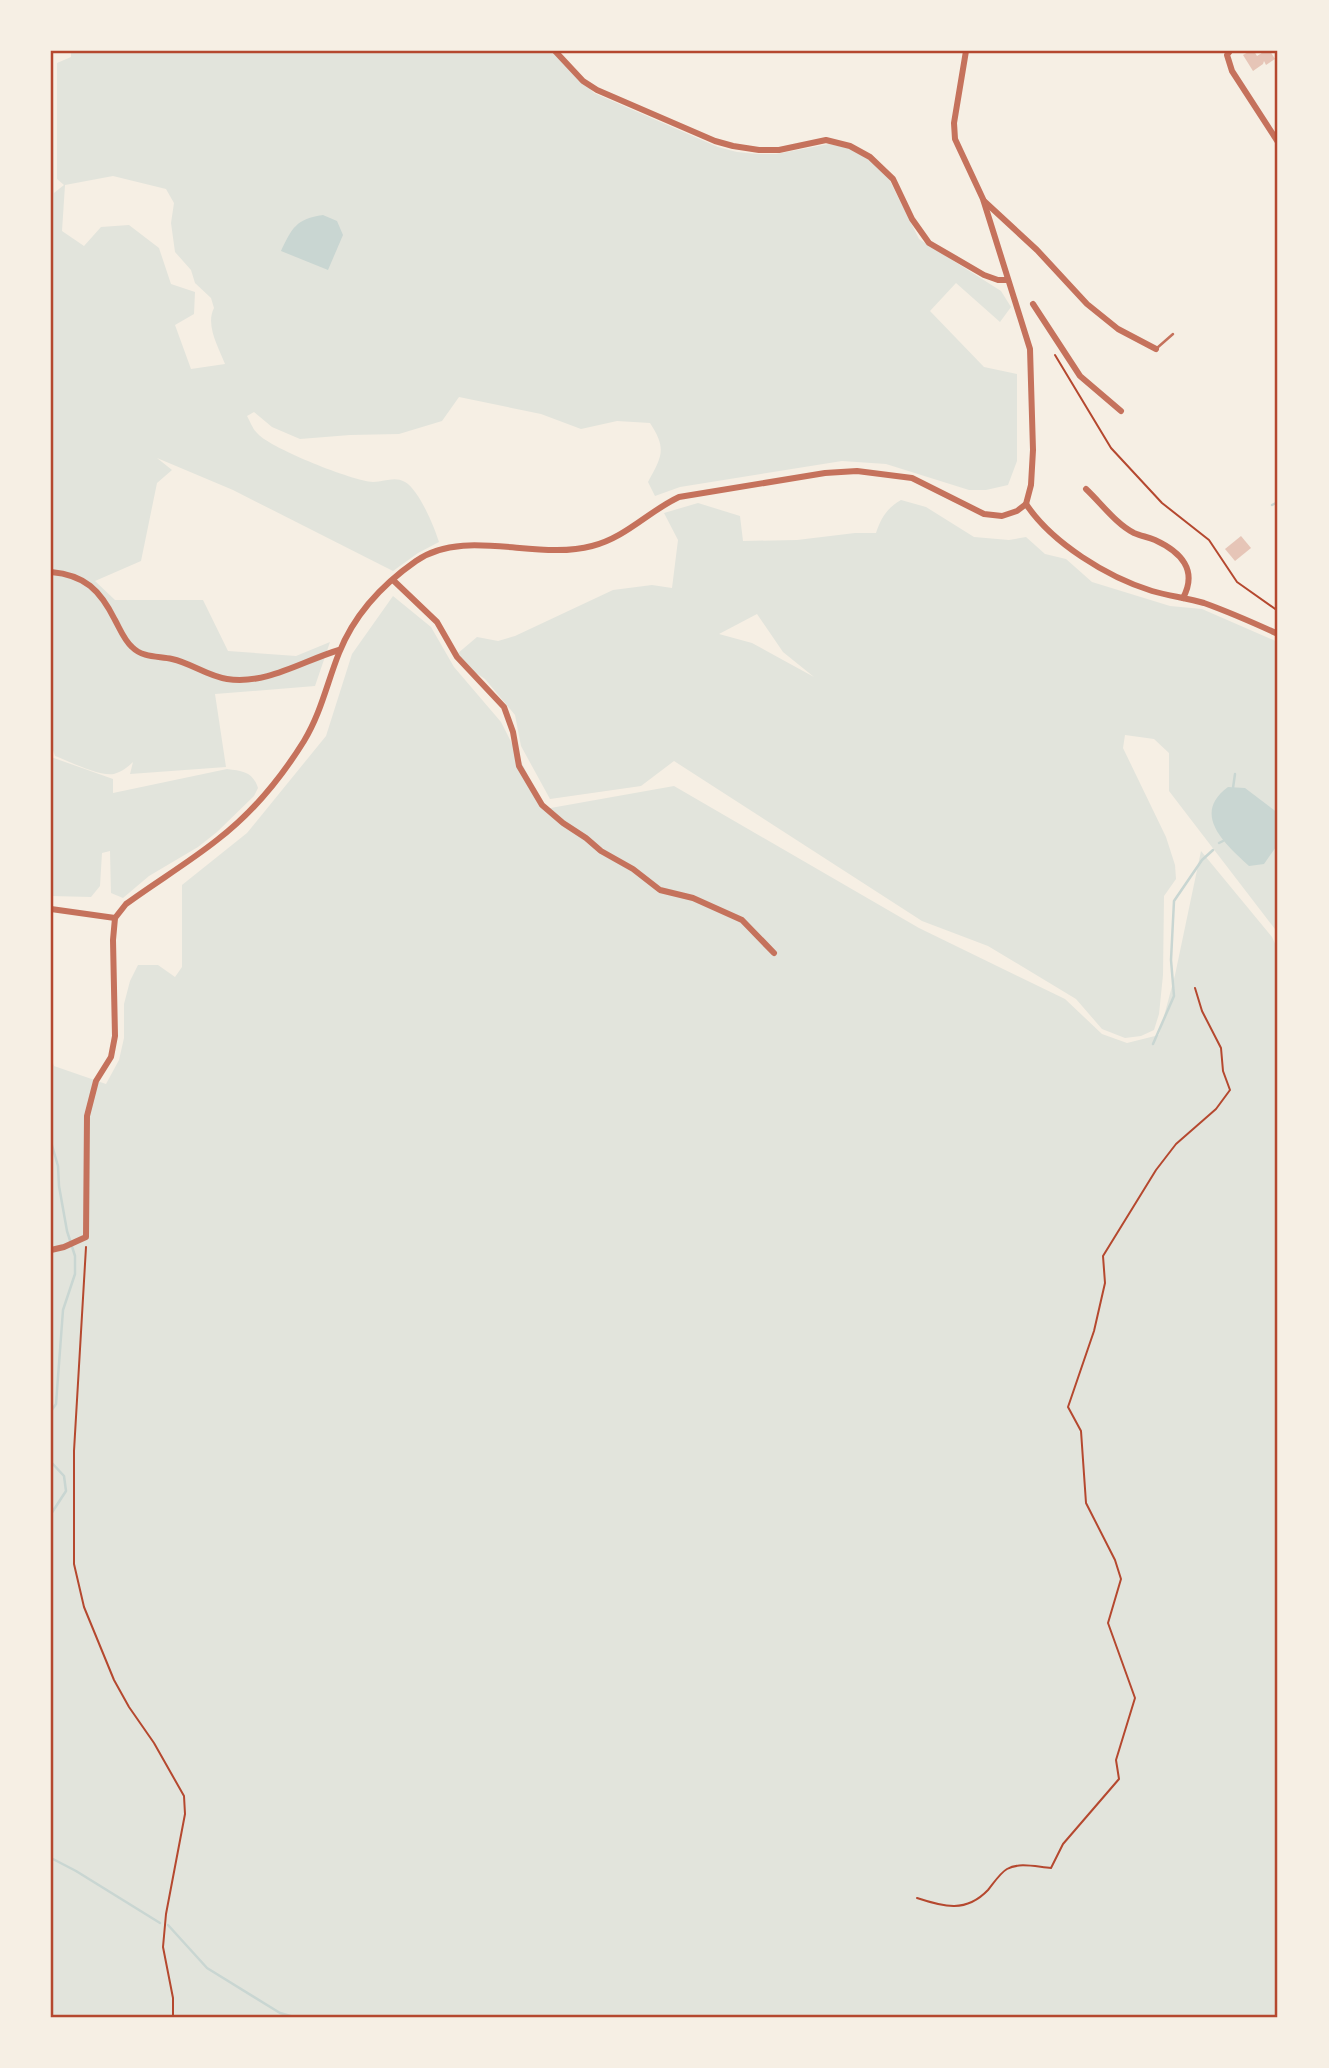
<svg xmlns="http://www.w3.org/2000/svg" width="1329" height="2068" viewBox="0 0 1329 2068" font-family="'Roboto Condensed',sans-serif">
	<rect width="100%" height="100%" fill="#f6efe4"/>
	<g fill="#e2e4dc" fill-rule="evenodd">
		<path d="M 71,51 L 553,51 L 594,93 L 718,147 L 737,152 L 758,154 L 776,154 L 829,144 L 852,149 L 884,169 L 919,239 L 1001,291 L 1011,307 L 1000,322 L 956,283 L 930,311 L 984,367 L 1017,374 L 1017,461 L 1008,485 L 986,490 L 969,490 L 886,464 L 842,461 L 680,487 L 655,496 L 648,482 C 662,456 667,449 650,423 L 617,421 L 581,429 L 541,414 L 459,397 L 442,421 L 399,434 L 350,435 L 300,439 L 272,427 L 254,412 L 247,416 C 250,421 253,430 258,434 C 272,449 353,481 373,482 C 385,482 394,476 405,482 C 419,490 434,526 439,542 L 418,553 L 393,571 L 233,490 L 157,458 L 172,470 L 157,483 L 141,561 L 95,581 L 115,600 L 203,600 L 228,651 L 296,656 L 330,642 L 315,686 L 215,694 L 226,767 L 130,774 L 133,762 C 128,767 121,772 114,774 C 100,777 69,761 55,756 L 52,747 L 51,750 L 51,60 L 53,61 L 54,193 L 64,185 L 57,179 L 57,63 L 71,57 ZM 113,176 L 166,189 L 174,203 L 171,223 L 175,252 L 191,270 L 195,283 L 211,298 L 214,308 C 205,325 219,348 225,364 L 191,369 L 175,325 L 194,314 L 195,292 L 171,284 L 159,248 L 129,225 L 101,227 L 84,246 L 62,231 L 65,185 Z"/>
		<path d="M 901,500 L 926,507 L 974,537 L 1009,540 L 1026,537 L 1045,554 L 1066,559 L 1092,582 L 1170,606 L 1202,609 L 1278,642 L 1278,933 L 1169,791 L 1169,753 L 1154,739 L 1125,735 L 1123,748 L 1166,837 L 1175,865 L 1176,879 L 1164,896 L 1163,975 L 1159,1014 L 1154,1030 L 1141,1036 L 1125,1038 L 1102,1029 L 1076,999 L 988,946 L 922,921 L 674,761 L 641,786 L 550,799 L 521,746 L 515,715 L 485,679 L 473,671 L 457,654 L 477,637 L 498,641 L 515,636 L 613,590 L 652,585 L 672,588 L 678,540 L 664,513 L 698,503 L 740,516 L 743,541 L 797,540 L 855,533 L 876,533 C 881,518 887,508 901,500 ZM 757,614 L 783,652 L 814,677 L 752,643 L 719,634 Z"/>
		<path d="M 393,596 L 431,627 L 454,667 L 501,722 L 545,809 L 674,786 L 919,928 L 1065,999 L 1102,1034 L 1127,1043 L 1159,1035 L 1175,975 L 1201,851 L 1272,937 L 1278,950 L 1278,2017 L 51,2017 L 51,1057 L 54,1066 L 106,1084 L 119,1060 L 124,1038 L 124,1004 L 130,981 L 138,965 L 158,965 L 175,977 L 182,967 L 182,885 L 247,833 L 326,736 L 352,654 Z"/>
		<path d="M 51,757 L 113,779 L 113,793 L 227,769 C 243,771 253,772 258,788 L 254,796 L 217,832 L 198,847 L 149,876 L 123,898 L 111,893 L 110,851 L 102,853 L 100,886 L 91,897 L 51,896 Z"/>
	</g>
	<g fill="#c9d6d2">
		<path d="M 323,215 L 337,221 L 343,235 L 328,270 L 281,251 C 292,228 296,219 323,215 Z"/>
		<path d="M 1228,787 L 1245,788 L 1278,813 L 1278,844 L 1264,864 L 1249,866 C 1227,845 1190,815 1228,787 Z"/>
	</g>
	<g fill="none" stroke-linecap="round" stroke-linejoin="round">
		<g stroke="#c9d6d2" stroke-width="2.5">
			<path d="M 1272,505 L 1278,502"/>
			<path d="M 1233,788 L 1235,774"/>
			<path d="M 1219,843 L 1223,841"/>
			<path d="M 1153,1044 L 1174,996 L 1171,960 L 1174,901 L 1202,860 L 1213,850"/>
			<path d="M 51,1142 L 58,1166 L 59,1186 L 67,1231 L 75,1256 L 75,1274 L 63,1310 L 56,1404 L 51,1411"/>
			<path d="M 51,1462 L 64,1476 L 66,1491 L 51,1514"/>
			<path d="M 51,1858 L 76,1871 L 160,1923"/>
			<path d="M 168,1925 L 207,1968 L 280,2013 L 294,2017"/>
		</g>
	</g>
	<g fill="#e6c5b7">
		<path d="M 1250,51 L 1254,51 L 1257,56 L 1265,51 L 1270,51 L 1275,59 L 1266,65 L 1264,61 L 1263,64 L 1253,71 L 1243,55 Z"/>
		<path d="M 1241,536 L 1251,548 L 1235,561 L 1225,549 Z"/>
	</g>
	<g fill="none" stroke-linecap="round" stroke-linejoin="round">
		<g stroke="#b5482f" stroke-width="2">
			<path d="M 1055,355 L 1111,448 L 1162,503 L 1209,540 L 1237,582 L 1278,611"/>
			<path d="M 86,1247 L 74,1451 L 74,1564 L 84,1607 L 114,1680 L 129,1707 L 154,1743 L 184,1796 L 185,1814 L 166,1914 L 163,1947 L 173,1998 L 173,2017"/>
			<path d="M 917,1898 C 944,1907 966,1913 988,1890 C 993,1884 1000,1873 1007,1869 C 1019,1862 1037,1867 1051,1868 L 1063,1844 L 1119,1779 L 1116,1760 L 1135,1698 L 1108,1623 L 1121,1579 L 1115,1560 L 1086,1503 L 1081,1431 L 1068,1407 L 1094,1331 L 1105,1283 L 1103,1256 L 1156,1170 L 1176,1144 L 1216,1109 L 1230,1090 L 1223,1071 L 1221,1048 L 1202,1011 L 1195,988"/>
		</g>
		<path stroke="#c5725c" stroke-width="2.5" d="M 1157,348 L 1173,334"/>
		<g stroke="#c5725c" stroke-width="6">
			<path d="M 555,51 L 583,81 L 597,90 L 715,141 L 733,146 L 759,150 L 779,150 L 826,140 L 850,146 L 870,157 L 893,179 L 912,219 L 929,243 L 984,275 L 998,280 L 1007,280"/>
			<path d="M 1230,51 L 1227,55 L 1232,71 L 1278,142"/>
			<path d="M 984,201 L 1037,250 L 1087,304 L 1118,329 L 1156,349"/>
			<path d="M 1033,304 L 1080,376 L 1121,411"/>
			<path d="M 1086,489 C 1101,503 1116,524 1134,533 C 1141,536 1148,537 1155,540 C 1181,552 1198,570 1183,598"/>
			<path d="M 1026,504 C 1052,543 1107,577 1152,591 C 1169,596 1187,598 1204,603 C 1229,612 1254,623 1278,634"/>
			<path d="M 51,572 C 85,575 100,590 115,620 C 120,629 124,640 132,647 C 143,658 158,656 172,659 C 191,663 207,676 227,679 C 267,685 302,661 339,650"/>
			<path d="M 393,580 L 437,622 L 457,657 L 504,707 L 513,732 L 519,766 L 542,805 L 563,823 L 586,838 L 601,851 L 633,869 L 660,890 L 693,898 L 742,920 L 774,953"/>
			<path d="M 51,909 L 115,918"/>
			<path d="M 51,1250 L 64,1247 L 86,1237 L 87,1116 L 96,1081 L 111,1057 L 115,1036 L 113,940 L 115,918 L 126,904 C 156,882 188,863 217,840 C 251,814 281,778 304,741 C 321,713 327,683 339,653 C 354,615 383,584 416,561 C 464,527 537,561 592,546 C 625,538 649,511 679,497 L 825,473 L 857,471 L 912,478 L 984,514 L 1002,516 L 1017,511 L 1026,504 L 1031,485 L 1033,450 L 1030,349 L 983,199 L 955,139 L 954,123 L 966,51"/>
		</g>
	</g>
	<rect width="1329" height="2068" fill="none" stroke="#f6efe4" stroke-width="105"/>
	<rect x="52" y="52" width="1224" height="1964" fill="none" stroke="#b5482f" stroke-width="2.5"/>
</svg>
